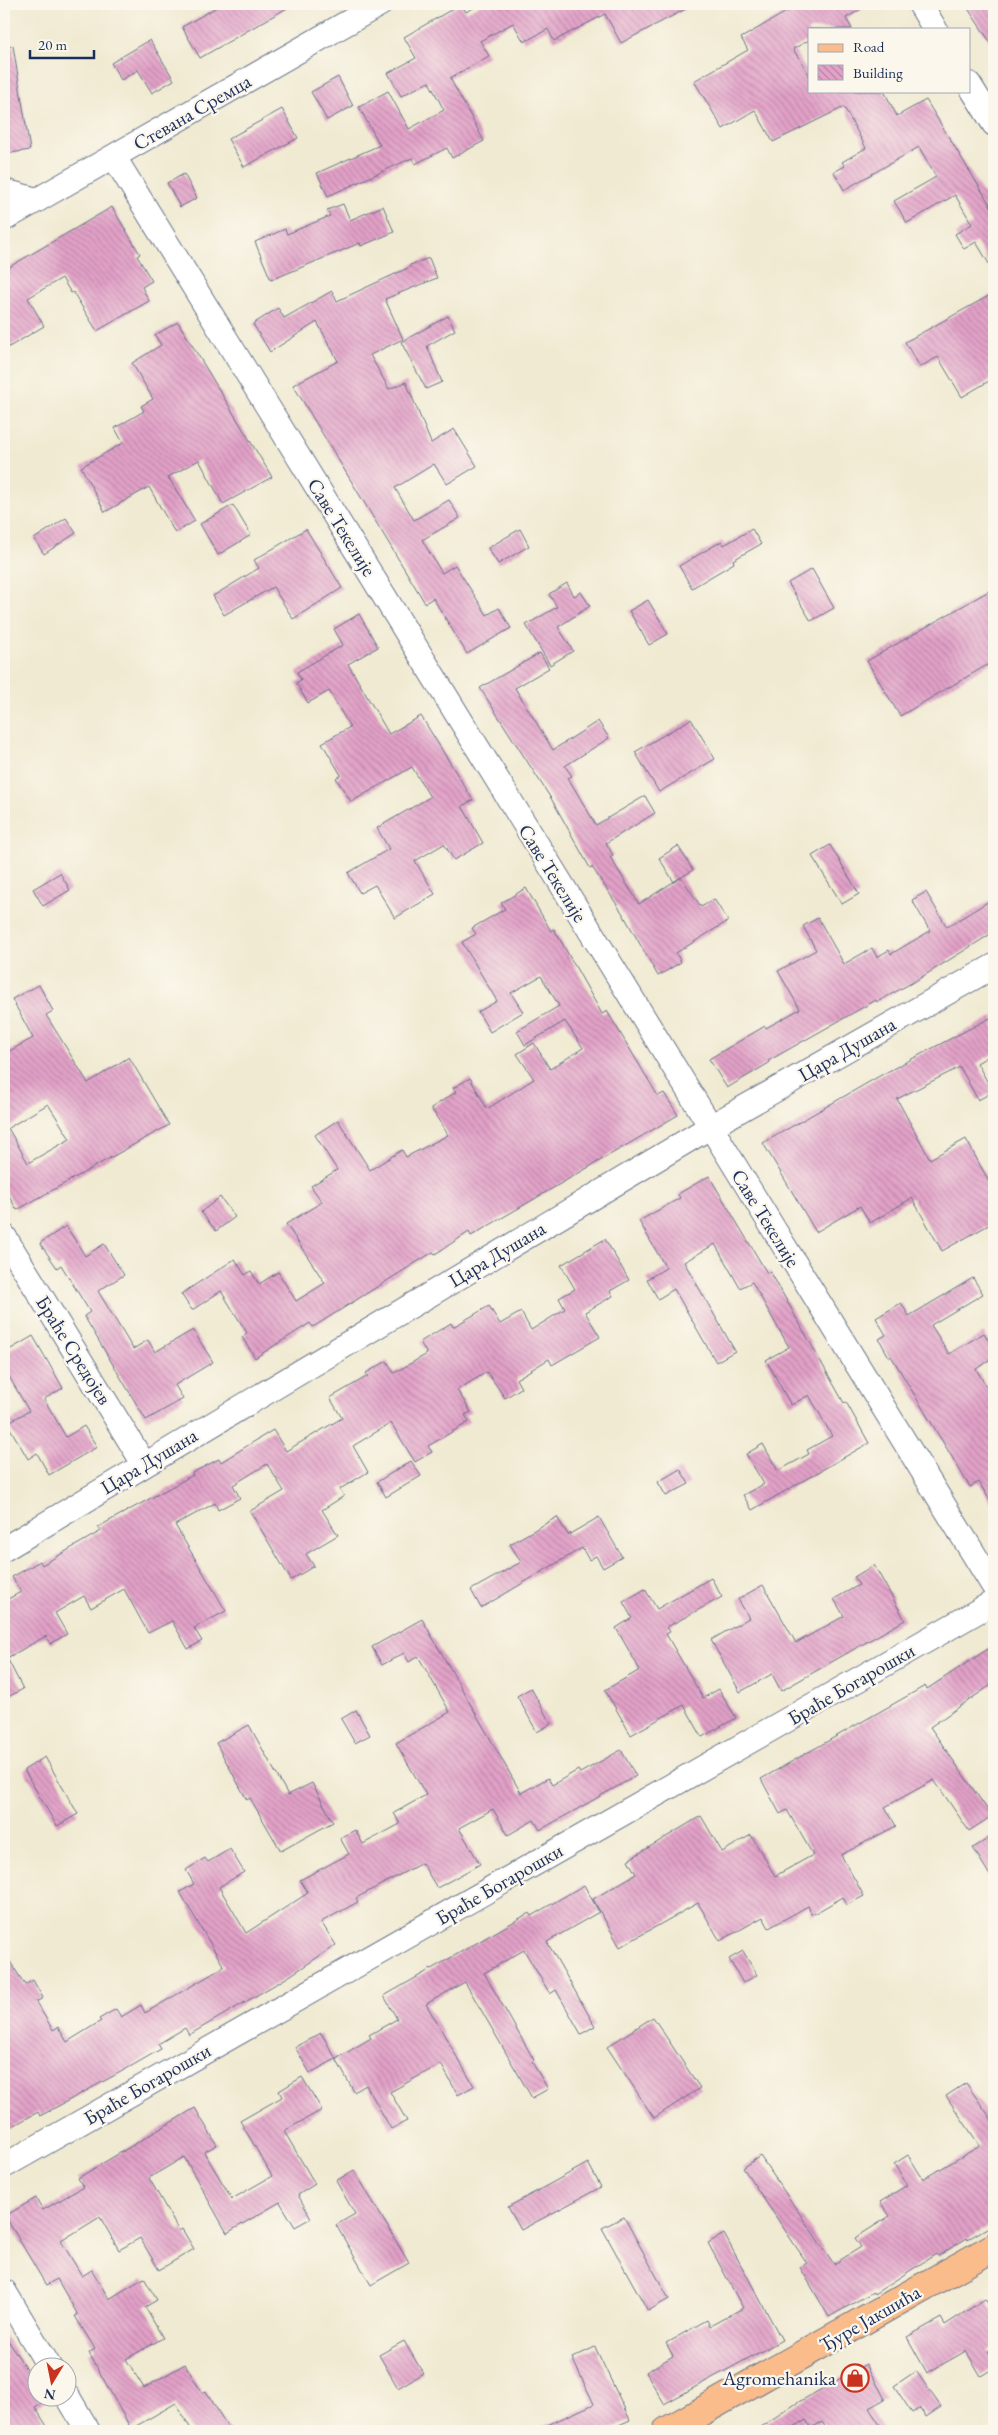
<svg xmlns="http://www.w3.org/2000/svg" width="998" height="2435" viewBox="0 0 998 2435" font-family="'EB Garamond',serif">
	<defs>
		<pattern id="building-back-hatch" width="6" height="6" patternUnits="userSpaceOnUse" patternTransform="scale(1.25)"><rect width="6" height="6" fill="#e3a1c8"/><path d="M-1 5l2 2M0 0l6 6M5-1l2 2" fill="none" stroke="#b784a6"/></pattern>
	</defs>
	<rect width="100%" height="100%" fill="#fbf7ec"/>
	<filter id="ink" filterUnits="userSpaceOnUse"><feTurbulence type="fractalNoise" baseFrequency=".02" numOctaves="2"/><feDisplacementMap in="SourceGraphic" scale="10" xChannelSelector="R" yChannelSelector="G"/><feConvolveMatrix kernelMatrix="1 2 1 2 8 2 1 2 1" color-interpolation-filters="sRGB"/></filter>
	<filter id="wash" filterUnits="userSpaceOnUse"><feTurbulence type="fractalNoise" baseFrequency=".0096" numOctaves="4" result="noise"/><feDisplacementMap in="SourceGraphic" scale="20" xChannelSelector="R" yChannelSelector="G"/><feGaussianBlur stdDeviation="1.12" result="paint"/><feColorMatrix in="noise" values="0 0 0 0 0 0 0 0 0 0 0 0 0 0 0 0 0 1.4 0 .05"/><feComposite in="paint" operator="in"/></filter>
	<g filter="url(#wash)">
		<rect width="100%" height="100%" fill="#f0ead2"/>
		<g id="blocks">
			<g fill="url(#building-back-hatch)" fill-rule="evenodd">
				<path d="M 222,4 L 294,4 L 200,58 L 182,27 Z"/>
				<path d="M 461,4 L 466,12 L 481,4 L 629,4 L 633,10 L 644,4 L 695,4 L 621,43 L 605,14 L 554,41 L 548,29 L 524,42 L 513,23 L 480,41 L 489,56 L 450,78 L 484,141 L 452,158 L 447,148 L 415,164 L 412,158 L 328,196 L 317,173 L 380,145 L 359,107 L 388,91 L 409,129 L 444,110 L 429,82 L 401,96 L 388,73 L 416,58 L 404,37 Z"/>
				<path d="M 800,4 L 870,4 L 846,18 L 852,29 L 809,29 L 809,40 L 793,49 L 809,74 L 809,91 L 884,91 L 897,116 L 926,100 L 994,211 L 994,272 L 976,242 L 964,249 L 955,234 L 972,224 L 955,195 L 907,223 L 894,201 L 936,177 L 919,147 L 844,190 L 834,172 L 845,166 L 842,162 L 866,148 L 844,107 L 773,142 L 755,110 L 723,129 L 694,81 L 748,50 L 741,38 Z"/>
				<path d="M 965,4 L 994,4 L 994,48 Z"/>
				<path d="M 150,40 L 174,80 L 152,93 L 138,70 L 121,80 L 111,63 Z"/>
				<path d="M 13,46 L 30,150 L 4,154 L 4,47 Z"/>
				<path d="M 338,77 L 353,106 L 327,120 L 311,92 Z"/>
				<path d="M 282,109 L 298,138 L 244,167 L 228,139 Z"/>
				<path d="M 184,174 L 197,198 L 180,207 L 167,183 Z"/>
				<path d="M 343,204 L 350,220 L 383,206 L 394,232 L 361,246 L 360,243 L 271,280 L 255,242 L 285,229 L 287,234 L 330,216 L 327,210 Z"/>
				<path d="M 112,207 L 140,254 L 137,256 L 152,281 L 142,287 L 149,301 L 97,331 L 73,292 L 71,293 L 62,278 L 28,298 L 44,326 L 4,350 L 4,270 Z"/>
				<path d="M 429,258 L 437,278 L 385,299 L 403,339 L 370,355 L 389,389 L 406,382 L 431,443 L 454,429 L 477,466 L 447,484 L 434,464 L 395,488 L 414,520 L 449,500 L 460,518 L 422,540 L 442,573 L 455,565 L 487,615 L 499,608 L 511,628 L 467,654 L 433,598 L 425,603 L 293,385 L 338,361 L 317,322 L 270,352 L 253,324 L 278,308 L 284,318 L 332,291 L 337,301 L 410,267 L 410,265 Z"/>
				<path d="M 994,293 L 994,378 L 962,397 L 938,357 L 920,367 L 905,342 Z"/>
				<path d="M 448,316 L 455,330 L 427,346 L 442,382 L 426,389 L 401,342 Z"/>
				<path d="M 178,322 L 272,477 L 223,504 L 199,460 L 168,477 L 195,521 L 175,533 L 149,487 L 105,512 L 81,467 L 123,443 L 115,428 L 144,411 L 141,406 L 153,399 L 132,363 L 161,345 L 155,335 Z"/>
				<path d="M 233,505 L 251,535 L 218,555 L 200,524 Z"/>
				<path d="M 66,518 L 76,533 L 44,554 L 34,539 Z"/>
				<path d="M 306,529 L 342,588 L 293,619 L 273,587 L 224,615 L 213,596 L 259,568 L 254,560 Z"/>
				<path d="M 520,529 L 529,546 L 498,564 L 488,548 Z"/>
				<path d="M 752,529 L 761,544 L 733,560 L 734,563 L 692,588 L 679,566 L 722,541 L 724,545 Z"/>
				<path d="M 812,569 L 834,608 L 811,621 L 788,583 Z"/>
				<path d="M 567,583 L 574,596 L 581,592 L 590,606 L 558,627 L 573,651 L 550,665 L 526,625 L 557,607 L 549,594 Z"/>
				<path d="M 994,588 L 994,661 L 900,716 L 867,661 Z"/>
				<path d="M 648,600 L 668,634 L 649,645 L 629,611 Z"/>
				<path d="M 359,614 L 378,647 L 348,664 L 389,734 L 421,716 L 473,800 L 462,806 L 483,843 L 454,860 L 444,844 L 415,861 L 435,894 L 395,918 L 375,885 L 360,893 L 348,873 L 389,849 L 377,828 L 430,797 L 412,767 L 351,802 L 336,778 L 341,775 L 322,743 L 350,727 L 329,691 L 308,703 L 296,683 L 301,680 L 297,672 L 343,645 L 334,629 Z"/>
				<path d="M 540,653 L 549,668 L 515,688 L 553,750 L 598,721 L 609,738 L 565,766 L 572,776 L 568,778 L 596,825 L 645,796 L 655,813 L 606,843 L 613,855 L 610,857 L 639,904 L 681,877 L 701,907 L 714,899 L 728,921 L 676,953 L 681,962 L 658,976 L 623,914 L 592,867 L 590,868 L 552,800 L 480,688 Z"/>
				<path d="M 691,719 L 715,759 L 659,792 L 635,752 Z"/>
				<path d="M 830,845 L 859,894 L 842,904 L 812,856 Z"/>
				<path d="M 678,846 L 693,870 L 674,882 L 659,858 Z"/>
				<path d="M 60,873 L 70,890 L 43,906 L 33,889 Z"/>
				<path d="M 526,888 L 551,931 L 554,929 L 602,1014 L 607,1011 L 658,1096 L 664,1093 L 678,1115 L 471,1236 L 469,1232 L 435,1254 L 433,1252 L 313,1327 L 310,1323 L 255,1358 L 242,1337 L 247,1333 L 221,1291 L 192,1310 L 181,1294 L 235,1259 L 245,1275 L 251,1271 L 259,1284 L 278,1272 L 296,1301 L 325,1283 L 286,1224 L 322,1202 L 311,1186 L 337,1170 L 315,1135 L 338,1120 L 370,1170 L 402,1150 L 406,1157 L 448,1135 L 431,1108 L 456,1092 L 453,1088 L 470,1078 L 487,1109 L 534,1079 L 517,1054 L 534,1043 L 550,1069 L 583,1048 L 565,1021 L 525,1045 L 517,1031 L 559,1006 L 541,976 L 511,993 L 523,1012 L 490,1032 L 478,1012 L 497,1001 L 462,942 L 476,934 L 472,928 L 505,909 L 501,903 Z"/>
				<path d="M 926,892 L 947,927 L 994,898 L 994,932 L 917,980 L 877,1002 L 876,1000 L 768,1061 L 769,1063 L 727,1088 L 709,1059 L 765,1026 L 766,1028 L 800,1009 L 778,971 L 816,950 L 803,926 L 818,918 L 844,964 L 872,948 L 877,957 L 889,950 L 891,954 L 930,931 L 912,900 Z"/>
				<path d="M 39,985 L 53,1011 L 46,1015 L 88,1083 L 129,1057 L 169,1125 L 17,1210 L 4,1187 L 4,1054 L 33,1038 L 12,999 ZM 48,1104 L 70,1139 L 28,1163 L 8,1128 Z"/>
				<path d="M 994,1016 L 994,1053 L 977,1063 L 993,1092 L 978,1100 L 960,1067 L 897,1099 L 930,1159 L 966,1139 L 994,1191 L 994,1222 L 942,1251 L 912,1198 L 870,1223 L 860,1206 L 816,1232 L 763,1143 L 883,1074 Z"/>
				<path d="M 709,1176 L 767,1273 L 770,1271 L 844,1403 L 846,1402 L 869,1443 L 752,1510 L 743,1495 L 764,1484 L 746,1454 L 763,1444 L 778,1471 L 809,1454 L 807,1450 L 832,1436 L 809,1395 L 791,1405 L 766,1360 L 789,1347 L 752,1282 L 740,1288 L 715,1244 L 684,1262 L 735,1351 L 716,1362 L 674,1289 L 658,1299 L 647,1279 L 666,1268 L 639,1221 L 680,1198 L 678,1194 Z"/>
				<path d="M 220,1197 L 235,1217 L 216,1231 L 201,1212 Z"/>
				<path d="M 66,1226 L 85,1256 L 104,1244 L 124,1275 L 98,1291 L 133,1349 L 148,1340 L 155,1352 L 193,1330 L 213,1362 L 175,1385 L 183,1399 L 146,1420 L 84,1316 L 90,1312 L 61,1265 L 57,1268 L 40,1243 Z"/>
				<path d="M 605,1239 L 629,1280 L 610,1291 L 613,1296 L 585,1312 L 600,1337 L 552,1365 L 549,1359 L 516,1379 L 521,1388 L 505,1398 L 487,1372 L 457,1390 L 471,1412 L 465,1415 L 469,1422 L 428,1446 L 432,1452 L 415,1462 L 391,1423 L 353,1446 L 368,1472 L 340,1489 L 344,1496 L 322,1510 L 338,1535 L 306,1554 L 314,1566 L 291,1580 L 250,1511 L 284,1491 L 267,1464 L 233,1485 L 240,1498 L 218,1510 L 215,1503 L 175,1525 L 226,1611 L 194,1628 L 202,1641 L 188,1649 L 172,1621 L 148,1633 L 124,1589 L 91,1608 L 84,1596 L 55,1613 L 67,1634 L 50,1644 L 46,1636 L 7,1658 L 23,1689 L 4,1699 L 4,1601 L 21,1592 L 12,1577 L 40,1561 L 42,1565 L 101,1531 L 98,1527 L 193,1475 L 192,1473 L 219,1459 L 221,1462 L 273,1430 L 286,1451 L 342,1418 L 330,1398 L 368,1376 L 366,1373 L 387,1361 L 394,1373 L 427,1354 L 420,1342 L 451,1323 L 453,1327 L 489,1306 L 500,1324 L 521,1312 L 531,1330 L 565,1309 L 559,1298 L 575,1289 L 561,1265 Z"/>
				<path d="M 973,1278 L 983,1294 L 931,1325 L 949,1354 L 984,1333 L 994,1350 L 994,1358 L 976,1369 L 994,1400 L 994,1508 L 979,1482 L 970,1487 L 891,1356 L 889,1357 L 879,1339 L 886,1335 L 876,1318 L 901,1303 L 909,1316 Z"/>
				<path d="M 33,1336 L 63,1388 L 44,1399 L 66,1437 L 84,1426 L 97,1447 L 49,1475 L 37,1453 L 28,1459 L 7,1423 L 29,1411 L 4,1368 L 4,1353 Z"/>
				<path d="M 411,1461 L 421,1476 L 386,1497 L 377,1482 Z"/>
				<path d="M 680,1469 L 689,1484 L 666,1496 L 658,1482 Z"/>
				<path d="M 557,1517 L 568,1535 L 599,1517 L 622,1557 L 603,1568 L 596,1556 L 589,1560 L 582,1548 L 481,1608 L 471,1590 L 521,1562 L 510,1544 Z"/>
				<path d="M 874,1565 L 905,1620 L 781,1691 L 772,1674 L 740,1692 L 711,1640 L 749,1618 L 738,1599 L 763,1585 L 796,1643 L 844,1616 L 834,1599 L 859,1585 L 854,1577 Z"/>
				<path d="M 711,1578 L 722,1597 L 667,1627 L 670,1632 L 666,1634 L 703,1698 L 719,1689 L 736,1718 L 702,1737 L 684,1705 L 631,1735 L 605,1690 L 640,1670 L 616,1628 L 632,1618 L 623,1602 L 645,1589 L 657,1609 Z"/>
				<path d="M 422,1619 L 521,1793 L 548,1778 L 552,1785 L 578,1770 L 580,1773 L 621,1750 L 636,1776 L 540,1830 L 534,1820 L 508,1835 L 493,1809 L 459,1828 L 480,1864 L 437,1888 L 422,1863 L 356,1898 L 358,1902 L 321,1922 L 336,1945 L 288,1977 L 189,2035 L 185,2028 L 158,2044 L 161,2049 L 128,2068 L 40,2116 L 38,2112 L 4,2131 L 4,1952 L 25,1985 L 33,1980 L 43,1998 L 36,2002 L 53,2030 L 58,2027 L 67,2042 L 101,2021 L 99,2019 L 116,2009 L 121,2017 L 141,2005 L 145,2013 L 224,1967 L 180,1892 L 194,1884 L 186,1870 L 205,1858 L 208,1862 L 230,1849 L 244,1872 L 219,1887 L 246,1933 L 308,1893 L 300,1880 L 349,1854 L 340,1838 L 355,1830 L 363,1844 L 400,1824 L 394,1813 L 426,1795 L 396,1743 L 450,1712 L 418,1656 L 409,1662 L 404,1653 L 382,1665 L 372,1647 Z"/>
				<path d="M 994,1645 L 994,1683 L 930,1727 L 992,1816 L 969,1831 L 934,1780 L 885,1807 L 896,1826 L 841,1855 L 864,1896 L 847,1905 L 843,1897 L 812,1915 L 808,1906 L 769,1928 L 763,1917 L 720,1941 L 698,1903 L 620,1947 L 593,1899 L 636,1874 L 628,1860 L 701,1816 L 722,1852 L 751,1835 L 775,1876 L 813,1855 L 787,1810 L 780,1814 L 761,1779 L 925,1686 L 927,1689 Z"/>
				<path d="M 531,1688 L 551,1724 L 537,1732 L 517,1696 Z"/>
				<path d="M 356,1710 L 370,1735 L 355,1743 L 341,1719 Z"/>
				<path d="M 249,1725 L 288,1795 L 312,1783 L 333,1822 L 281,1851 L 250,1798 L 247,1800 L 216,1743 Z"/>
				<path d="M 45,1757 L 78,1814 L 57,1826 L 24,1770 Z"/>
				<path d="M 994,1835 L 994,1882 L 973,1848 Z"/>
				<path d="M 584,1885 L 599,1912 L 547,1942 L 595,2026 L 581,2034 L 556,1990 L 550,1994 L 524,1950 L 484,1973 L 534,2060 L 532,2062 L 548,2089 L 532,2098 L 465,1982 L 426,2004 L 474,2086 L 458,2095 L 441,2064 L 390,2092 L 407,2121 L 391,2129 L 366,2085 L 354,2092 L 336,2059 L 371,2038 L 369,2035 L 397,2019 L 384,1996 L 529,1913 L 531,1916 Z"/>
				<path d="M 743,1951 L 757,1975 L 743,1983 L 729,1959 Z"/>
				<path d="M 653,2017 L 700,2088 L 654,2118 L 607,2047 Z"/>
				<path d="M 321,2033 L 336,2059 L 310,2073 L 295,2047 Z"/>
				<path d="M 302,2077 L 322,2110 L 284,2131 L 315,2184 L 298,2195 L 311,2218 L 295,2227 L 280,2202 L 227,2233 L 184,2157 L 149,2178 L 179,2231 L 182,2229 L 194,2249 L 159,2270 L 140,2238 L 119,2250 L 100,2217 L 61,2241 L 82,2276 L 92,2270 L 109,2299 L 144,2278 L 157,2300 L 145,2307 L 163,2338 L 126,2359 L 144,2388 L 185,2364 L 202,2393 L 206,2391 L 230,2431 L 192,2431 L 176,2403 L 131,2429 L 89,2353 L 95,2349 L 75,2316 L 78,2315 L 57,2279 L 46,2285 L 5,2216 L 36,2198 L 43,2210 L 83,2187 L 78,2178 L 195,2108 L 217,2145 L 204,2152 L 232,2199 L 272,2176 L 240,2121 L 282,2097 L 279,2091 Z"/>
				<path d="M 966,2083 L 994,2123 L 994,2224 L 968,2239 L 967,2238 L 938,2256 L 936,2254 L 874,2294 L 873,2292 L 829,2317 L 800,2267 L 807,2263 L 743,2168 L 760,2156 L 834,2264 L 861,2247 L 855,2238 L 890,2216 L 880,2202 L 907,2185 L 894,2164 L 908,2155 L 923,2179 L 980,2146 L 946,2096 Z"/>
				<path d="M 588,2163 L 601,2187 L 521,2230 L 508,2207 Z"/>
				<path d="M 354,2170 L 409,2263 L 371,2285 L 336,2225 L 355,2214 L 336,2181 Z"/>
				<path d="M 624,2217 L 669,2299 L 648,2311 L 602,2228 Z"/>
				<path d="M 724,2234 L 782,2340 L 664,2404 L 646,2372 L 673,2356 L 666,2343 L 707,2320 L 710,2326 L 743,2308 L 708,2243 Z"/>
				<path d="M 985,2299 L 994,2313 L 994,2347 L 988,2351 L 994,2361 L 994,2368 L 981,2376 L 966,2351 L 927,2373 L 907,2337 L 941,2318 L 945,2325 Z"/>
				<path d="M 4,2334 L 38,2388 L 38,2398 L 43,2398 L 45,2401 L 35,2407 L 50,2431 L 4,2431 Z"/>
				<path d="M 404,2341 L 423,2373 L 398,2388 L 379,2355 Z"/>
				<path d="M 595,2347 L 630,2420 L 606,2431 L 534,2431 L 594,2404 L 572,2358 Z"/>
				<path d="M 866,2364 L 885,2399 L 869,2408 L 884,2431 L 828,2431 L 822,2422 L 811,2428 L 806,2420 L 787,2431 L 754,2431 L 797,2403 Z"/>
				<path d="M 916,2371 L 941,2407 L 926,2417 L 920,2408 L 912,2413 L 894,2386 Z"/>
			</g>
		</g>
	</g>
	<g filter="url(#ink)">
		<use href="#blocks" fill-opacity="0" stroke="#667087" stroke-width="1"/>
		<g fill="none" stroke-linecap="round" stroke-linejoin="round">
			<g stroke="#667087" stroke-width="26">
				<g id="minor">
					<path d="M 920,4 L 935,29"/>
					<path d="M 969,84 L 994,124"/>
					<path d="M 114,157 L 994,1587"/>
					<path d="M 4,191 L 37,200"/>
					<path d="M 4,219 L 380,4"/>
					<path d="M 4,1236 L 144,1464"/>
					<path d="M 4,1549 L 710,1127 L 994,966"/>
					<path d="M 4,2166 L 994,1602"/>
					<path d="M 4,2291 L 50,2368"/>
					<path d="M 68,2397 L 88,2431"/>
				</g>
			</g>
			<g stroke="#667087" stroke-width="30">
				<path id="major" d="M 667,2431 L 994,2247"/>
			</g>
			<use href="#minor" stroke="#fff" stroke-width="24"/>
			<use href="#major" stroke="#fabc8b" stroke-width="28"/>
		</g>
	</g>
	<defs>
		<g id="shop-ring" transform="scale(1.4375)"><circle r="9.5" fill="#fbf7ec" stroke="#c8321e" stroke-width="1.5"/><path d="M-5-2.5h2.3a2.7 3.5 0 0 1 5.4 0H5L5.5 6h-11ZM-1.5-2.5h3a1.5 2.3 0 0 0-3 0Z" fill="#c8321e"/></g>
	</defs>
	<g fill-rule="evenodd">
		<use href="#shop-ring" x="855" y="2378"/>
	</g>
	<g text-anchor="middle" stroke-width="4.5" stroke-linejoin="round" paint-order="stroke">
		<g font-size="20" fill="#1b2f5e" stroke="#fbf7ec">
			<text transform="translate(192 112) rotate(-30)" y="7">Стевана Сремца</text>
			<text transform="translate(342 527) rotate(58)" y="7">Саве Текелије</text>
			<text transform="translate(553 873) rotate(58)" y="7">Саве Текелије</text>
			<text transform="translate(847 1049) rotate(-30)" y="7">Цара Душана</text>
			<text transform="translate(766 1218) rotate(58)" y="7">Саве Текелије</text>
			<text transform="translate(497 1254) rotate(-31)" y="7">Цара Душана</text>
			<text transform="translate(74 1350) rotate(58)" y="7">Браће Средојев</text>
			<text transform="translate(149 1461) rotate(-31)" y="7">Цара Душана</text>
			<text transform="translate(851 1684) rotate(-30)" y="7">Браће Богарошки</text>
			<text transform="translate(499 1884) rotate(-30)" y="7">Браће Богарошки</text>
			<text transform="translate(147 2084) rotate(-30)" y="7">Браће Богарошки</text>
			<text transform="translate(870 2318) rotate(-30)" y="7">Ђуре Јакшића</text>
		</g>
		<g font-size="20" fill="#1b2f5e" stroke="#fbf7ec" text-anchor="end">
			<text x="836" y="2385">Agromehanika</text>
		</g>
	</g>
	<rect width="998" height="2435" fill="none" stroke="#fbf7ec" stroke-width="20"/>
	<rect x="808" y="28" width="162" height="65" fill="#fbf7ec" stroke="#a1a7b3"/>
	<rect x="818" y="44" width="25" height="8" fill="#fabc8b" stroke="#a1a7b3"/>
	<text x="853" y="52" font-size="15" fill="#1b2f5e">Road</text>
	<rect x="818" y="65" width="25" height="15" fill="url(#building-back-hatch)" stroke="#a1a7b3"/>
	<text x="853" y="78" font-size="15" fill="#1b2f5e">Building</text>
	<g transform="translate(52 2382) rotate(190)"><circle r="24" fill="#fbf7ec" stroke="#a1a7b3"/>
	<path d="M0-4L9 19L0 12L-9 19Z" fill="#c8321e"/>
	<text y="-8" font-size="14" font-weight="bold" text-anchor="middle" fill="#1b2f5e">N</text>
	</g>
	<path d="M30 50v8h64v-8" fill="none" stroke="#1b2f5e" stroke-width="2.5"/>
	<text x="38" y="50" font-size="15" fill="#1b2f5e" stroke="#fbf7ec" stroke-width="4" paint-order="stroke">20 m</text>
</svg>
